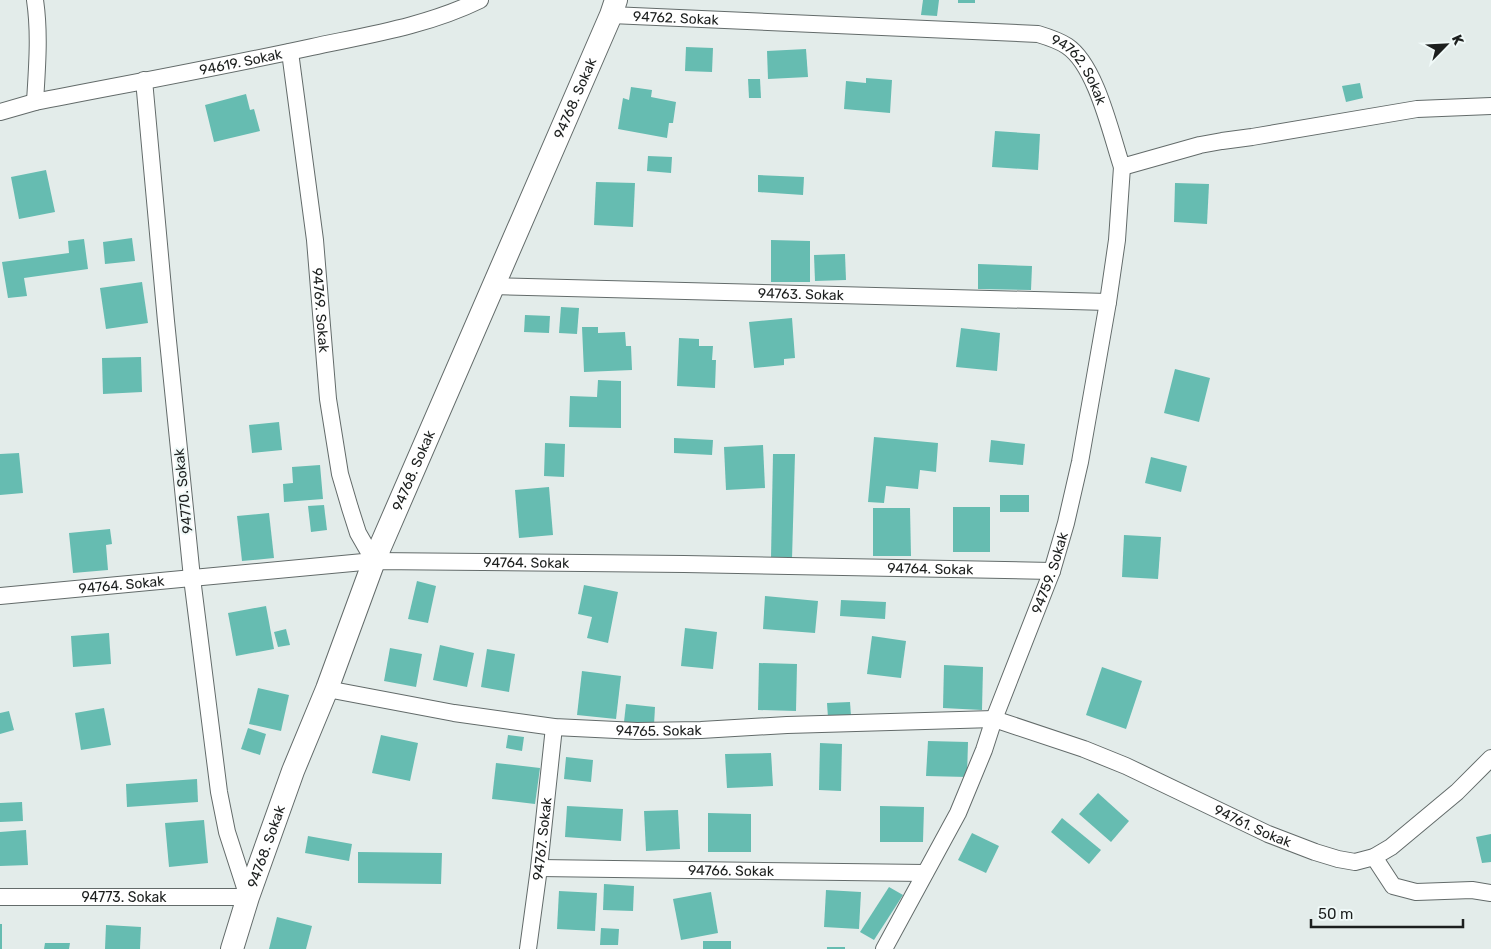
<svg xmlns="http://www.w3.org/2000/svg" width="1491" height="949" viewBox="0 0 1491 949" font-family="Rubik,sans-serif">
	<rect width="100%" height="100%" fill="#e3ecea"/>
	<g fill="#66bcb1">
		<path d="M 923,0 L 939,0 L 937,16 L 921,15 Z"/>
		<rect x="958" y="0" width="17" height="3"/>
		<path d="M 686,47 L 713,48 L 712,72 L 685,71 Z"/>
		<path d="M 806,49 L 808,77 L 768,79 L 767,51 Z"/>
		<path d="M 866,78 L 892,80 L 890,113 L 844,109 L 846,81 L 866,83 Z"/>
		<path d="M 748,79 L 760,79 L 761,98 L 749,98 Z"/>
		<path d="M 1360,83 L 1363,98 L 1346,102 L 1342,86 Z"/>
		<path d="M 631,87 L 652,90 L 651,97 L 676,102 L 673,123 L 669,123 L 667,138 L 618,129 L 623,98 L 629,100 Z"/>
		<path d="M 246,94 L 250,110 L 254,109 L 260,131 L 214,142 L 205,105 Z"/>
		<path d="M 995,131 L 1040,134 L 1038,170 L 992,167 Z"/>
		<path d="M 648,156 L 672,157 L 671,173 L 647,171 Z"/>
		<path d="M 46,170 L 55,212 L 19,219 L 11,177 Z"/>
		<path d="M 758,175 L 804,177 L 803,195 L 758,192 Z"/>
		<path d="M 596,182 L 635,183 L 633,227 L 594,225 Z"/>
		<path d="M 1175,183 L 1209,184 L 1207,224 L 1174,222 Z"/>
		<path d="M 132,238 L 135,261 L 105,264 L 103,242 Z"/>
		<path d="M 84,239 L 88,269 L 24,278 L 27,296 L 8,298 L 2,262 L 69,253 L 68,241 Z"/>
		<path d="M 771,240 L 810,241 L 810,282 L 771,282 Z"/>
		<path d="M 845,254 L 846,280 L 815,281 L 814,255 Z"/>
		<path d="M 978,264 L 1032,266 L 1031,290 L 978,289 Z"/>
		<path d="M 142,282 L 148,323 L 106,329 L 100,288 Z"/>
		<path d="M 561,307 L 579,308 L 577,334 L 559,333 Z"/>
		<path d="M 525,315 L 550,316 L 549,333 L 524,332 Z"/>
		<path d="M 792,318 L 795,358 L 784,359 L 784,365 L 754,368 L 749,322 Z"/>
		<path d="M 582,327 L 598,327 L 598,333 L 625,332 L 626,346 L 631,346 L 632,370 L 584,372 Z"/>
		<path d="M 961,328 L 1000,333 L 997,371 L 956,367 Z"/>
		<path d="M 679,338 L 699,339 L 699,346 L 713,346 L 712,360 L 716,360 L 715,388 L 677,386 Z"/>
		<path d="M 141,357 L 142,392 L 103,394 L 102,358 Z"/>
		<path d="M 1175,369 L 1210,378 L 1199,422 L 1164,413 Z"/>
		<path d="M 598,380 L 621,381 L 621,428 L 569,427 L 570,396 L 597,397 Z"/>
		<path d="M 279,422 L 282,450 L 252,453 L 249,425 Z"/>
		<path d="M 874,437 L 938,443 L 936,472 L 920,470 L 918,489 L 886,486 L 884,503 L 868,502 Z"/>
		<path d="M 674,438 L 713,440 L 712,455 L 674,453 Z"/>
		<path d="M 991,440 L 1025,444 L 1023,465 L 989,462 Z"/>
		<path d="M 545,443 L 565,444 L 564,477 L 544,476 Z"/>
		<path d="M 763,445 L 765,488 L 726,490 L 724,447 Z"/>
		<path d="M 19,453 L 23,493 L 0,495 L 0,454 Z"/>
		<path d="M 773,454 L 795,454 L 792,559 L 771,558 Z"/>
		<path d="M 1151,457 L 1187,466 L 1181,492 L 1145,483 Z"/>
		<path d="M 320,465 L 323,499 L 284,502 L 283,484 L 293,483 L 292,467 Z"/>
		<path d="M 549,487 L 553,535 L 519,538 L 515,490 Z"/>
		<rect x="1000" y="495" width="29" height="17"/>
		<path d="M 324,505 L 327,530 L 311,532 L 308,506 Z"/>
		<rect x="953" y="507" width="37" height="45"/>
		<path d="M 873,508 L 910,508 L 911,556 L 873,556 Z"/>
		<path d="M 269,513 L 274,558 L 242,561 L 237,516 Z"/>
		<path d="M 110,529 L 112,544 L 106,545 L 108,570 L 73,573 L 69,533 Z"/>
		<path d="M 1124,535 L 1161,537 L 1158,579 L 1122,577 Z"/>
		<path d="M 417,581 L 436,586 L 428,623 L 408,619 Z"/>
		<path d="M 584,585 L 618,592 L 608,643 L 587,638 L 592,617 L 578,614 Z"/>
		<path d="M 765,596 L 818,601 L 815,633 L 763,629 Z"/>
		<path d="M 841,600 L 886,602 L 885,619 L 840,616 Z"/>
		<path d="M 266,606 L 274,649 L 236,656 L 228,613 Z"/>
		<path d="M 685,628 L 717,632 L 713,669 L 681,666 Z"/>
		<path d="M 286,629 L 290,645 L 278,647 L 274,632 Z"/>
		<path d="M 109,633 L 111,664 L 73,667 L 71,636 Z"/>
		<path d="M 872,636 L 906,641 L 901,678 L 867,674 Z"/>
		<path d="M 440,645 L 474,653 L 467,687 L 433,680 Z"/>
		<path d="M 390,648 L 422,654 L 416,687 L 384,681 Z"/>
		<path d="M 487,649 L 515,654 L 509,692 L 481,687 Z"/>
		<path d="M 759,663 L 797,664 L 796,711 L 758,710 Z"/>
		<path d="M 944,665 L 983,667 L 982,710 L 943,708 Z"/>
		<path d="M 1102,667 L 1142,681 L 1126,729 L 1086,715 Z"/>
		<path d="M 582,671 L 621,676 L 616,719 L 577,715 Z"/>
		<path d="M 258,688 L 289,695 L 281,731 L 249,724 Z"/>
		<path d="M 850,702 L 851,716 L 828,718 L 827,703 Z"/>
		<path d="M 626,704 L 655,707 L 654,725 L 624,722 Z"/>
		<path d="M 104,708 L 111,745 L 81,750 L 75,713 Z"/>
		<path d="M 9,711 L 14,730 L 0,734 L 0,713 Z"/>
		<path d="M 248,728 L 266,734 L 260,755 L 241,749 Z"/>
		<path d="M 381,735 L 418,743 L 410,781 L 372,773 Z"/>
		<path d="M 508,735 L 524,737 L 522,751 L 506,748 Z"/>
		<path d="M 928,741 L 968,742 L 967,777 L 926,776 Z"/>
		<path d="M 820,743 L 842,744 L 841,791 L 819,790 Z"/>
		<path d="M 771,753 L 773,786 L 727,788 L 725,754 Z"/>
		<path d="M 566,757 L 593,760 L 591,782 L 564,779 Z"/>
		<path d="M 496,763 L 540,768 L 535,804 L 492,799 Z"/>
		<path d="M 197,779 L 198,802 L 127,807 L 126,784 Z"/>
		<path d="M 1098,793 L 1129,821 L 1111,842 L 1079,814 Z"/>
		<path d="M 22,802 L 23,821 L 0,822 L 0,803 Z"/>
		<path d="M 567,806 L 623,809 L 621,841 L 565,837 Z"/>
		<path d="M 880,806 L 924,807 L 923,842 L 880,842 Z"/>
		<path d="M 678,810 L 680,849 L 646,851 L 644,811 Z"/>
		<path d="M 708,813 L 751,814 L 751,852 L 708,852 Z"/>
		<path d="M 1062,818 L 1101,850 L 1089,864 L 1051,832 Z"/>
		<path d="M 204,820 L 208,863 L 169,867 L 165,823 Z"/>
		<path d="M 26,830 L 28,865 L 0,866 L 0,832 Z"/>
		<path d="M 972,833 L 999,846 L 986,873 L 958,860 Z"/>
		<path d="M 1491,834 L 1491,862 L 1482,863 L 1476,837 Z"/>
		<path d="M 308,836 L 352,844 L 349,861 L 305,853 Z"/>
		<path d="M 358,852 L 442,853 L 441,884 L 358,883 Z"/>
		<path d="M 604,884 L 634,886 L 633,911 L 603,910 Z"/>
		<path d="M 889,887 L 903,895 L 874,940 L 860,932 Z"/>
		<path d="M 826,890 L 861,892 L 859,929 L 824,927 Z"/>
		<path d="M 559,891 L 597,893 L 595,931 L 557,929 Z"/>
		<path d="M 711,892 L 718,933 L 681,940 L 673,899 Z"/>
		<path d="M 277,917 L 312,926 L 306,949 L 269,949 Z"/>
		<rect x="0" y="924" width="2" height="25"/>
		<path d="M 106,925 L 141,927 L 140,949 L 105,949 Z"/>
		<path d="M 601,928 L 619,929 L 618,945 L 600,945 Z"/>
		<rect x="703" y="941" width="28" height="8"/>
		<path d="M 45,943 L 70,943 L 69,949 L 44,949 Z"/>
		<rect x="827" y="947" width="18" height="2"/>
	</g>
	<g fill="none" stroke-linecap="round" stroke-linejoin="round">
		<g stroke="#636b6a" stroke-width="18">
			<g id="street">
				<path id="s1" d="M 611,15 L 1038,34 C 1048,37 1058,40 1067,46 C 1096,65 1111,134 1122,167 L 1200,145 L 1222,141 L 1252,137 L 1417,109 L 1491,106"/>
				<path id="s2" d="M 290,52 L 315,240 L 328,399 L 340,474 L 350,508 L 358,533 L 374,561"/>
				<path d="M 35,102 C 37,68 40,34 35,0"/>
				<path id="s3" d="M 0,112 L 35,102 C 127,84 220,67 312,47 C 368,35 427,26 480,0"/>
				<path id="s4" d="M 493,286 L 1108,302"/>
				<path id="s5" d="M 0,596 L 374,561 L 684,564 L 1052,571"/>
				<path id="s6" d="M 327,689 L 454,713 L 554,727 L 637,731 L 701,730 L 787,725 L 994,719 L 1084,749 L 1126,766 L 1268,834 L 1315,852 L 1338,859 L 1355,862 L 1374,857 L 1391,847 L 1457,792 L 1491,758"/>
				<path d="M 1374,857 L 1393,886 L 1416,892 L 1472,890 L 1491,893"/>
				<path id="s7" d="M 539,868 L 925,873"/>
				<path id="s8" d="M 0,897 L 248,897 L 227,832 L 219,792 L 192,578 L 166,321 L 144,80"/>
				<path id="s9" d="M 528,949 L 539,868 L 554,727"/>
				<path id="s10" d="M 884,949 L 958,813 L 984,750 L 994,719 L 1052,571 L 1066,523 L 1080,462 L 1108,302 L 1117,240 L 1122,167"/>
			</g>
		</g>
		<g stroke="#636b6a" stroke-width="24">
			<g id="secondary">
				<path id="s11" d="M 232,949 L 248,897 L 293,771 L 327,689 L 374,561 L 611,15 L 616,0"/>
			</g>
		</g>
		<use href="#street" stroke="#fff" stroke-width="16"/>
		<use href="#secondary" stroke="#fff" stroke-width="22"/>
	</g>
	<g text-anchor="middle" stroke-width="4" stroke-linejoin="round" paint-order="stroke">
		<g font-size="14" fill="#1c1f1e" stroke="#f0f9f8">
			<text dy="5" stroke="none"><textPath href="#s1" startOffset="65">94762. Sokak</textPath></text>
			<text dy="5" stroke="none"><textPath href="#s3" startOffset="246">94619. Sokak</textPath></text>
			<text dy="5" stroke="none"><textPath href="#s1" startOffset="485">94762. Sokak</textPath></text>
			<text dy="5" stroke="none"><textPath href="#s11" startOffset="918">94768. Sokak</textPath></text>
			<text dy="5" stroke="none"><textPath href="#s4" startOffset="308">94763. Sokak</textPath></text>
			<text dy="5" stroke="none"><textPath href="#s2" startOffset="260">94769. Sokak</textPath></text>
			<text dy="5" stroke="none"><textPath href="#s11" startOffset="512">94768. Sokak</textPath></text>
			<text transform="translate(183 491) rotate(-96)" y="5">94770. Sokak</text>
			<text dy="5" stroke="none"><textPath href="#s5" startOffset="528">94764. Sokak</textPath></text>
			<text dy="5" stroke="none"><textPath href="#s5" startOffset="932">94764. Sokak</textPath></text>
			<text dy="5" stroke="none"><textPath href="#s10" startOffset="412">94759. Sokak</textPath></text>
			<text dy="5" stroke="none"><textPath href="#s5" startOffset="122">94764. Sokak</textPath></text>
			<text dy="5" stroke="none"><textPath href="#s6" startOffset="335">94765. Sokak</textPath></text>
			<text dy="5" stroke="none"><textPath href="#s6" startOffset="951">94761. Sokak</textPath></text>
			<text dy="5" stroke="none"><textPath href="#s9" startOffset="111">94767. Sokak</textPath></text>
			<text dy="5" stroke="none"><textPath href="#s11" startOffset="108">94768. Sokak</textPath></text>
			<text dy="5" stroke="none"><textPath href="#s7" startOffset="192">94766. Sokak</textPath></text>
			<text dy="5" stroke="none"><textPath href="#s8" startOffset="124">94773. Sokak</textPath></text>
		</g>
	</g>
	<g transform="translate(1446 45) rotate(66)" stroke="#f0f9f8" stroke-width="4" paint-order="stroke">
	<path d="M0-4L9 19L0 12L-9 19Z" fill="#1c1f1e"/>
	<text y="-8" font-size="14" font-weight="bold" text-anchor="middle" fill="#1c1f1e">K</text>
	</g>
	<path d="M1311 919v8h152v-8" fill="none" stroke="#1c1f1e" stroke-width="2.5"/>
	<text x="1318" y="919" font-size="15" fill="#1c1f1e" stroke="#f0f9f8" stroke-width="4" paint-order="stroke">50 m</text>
</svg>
